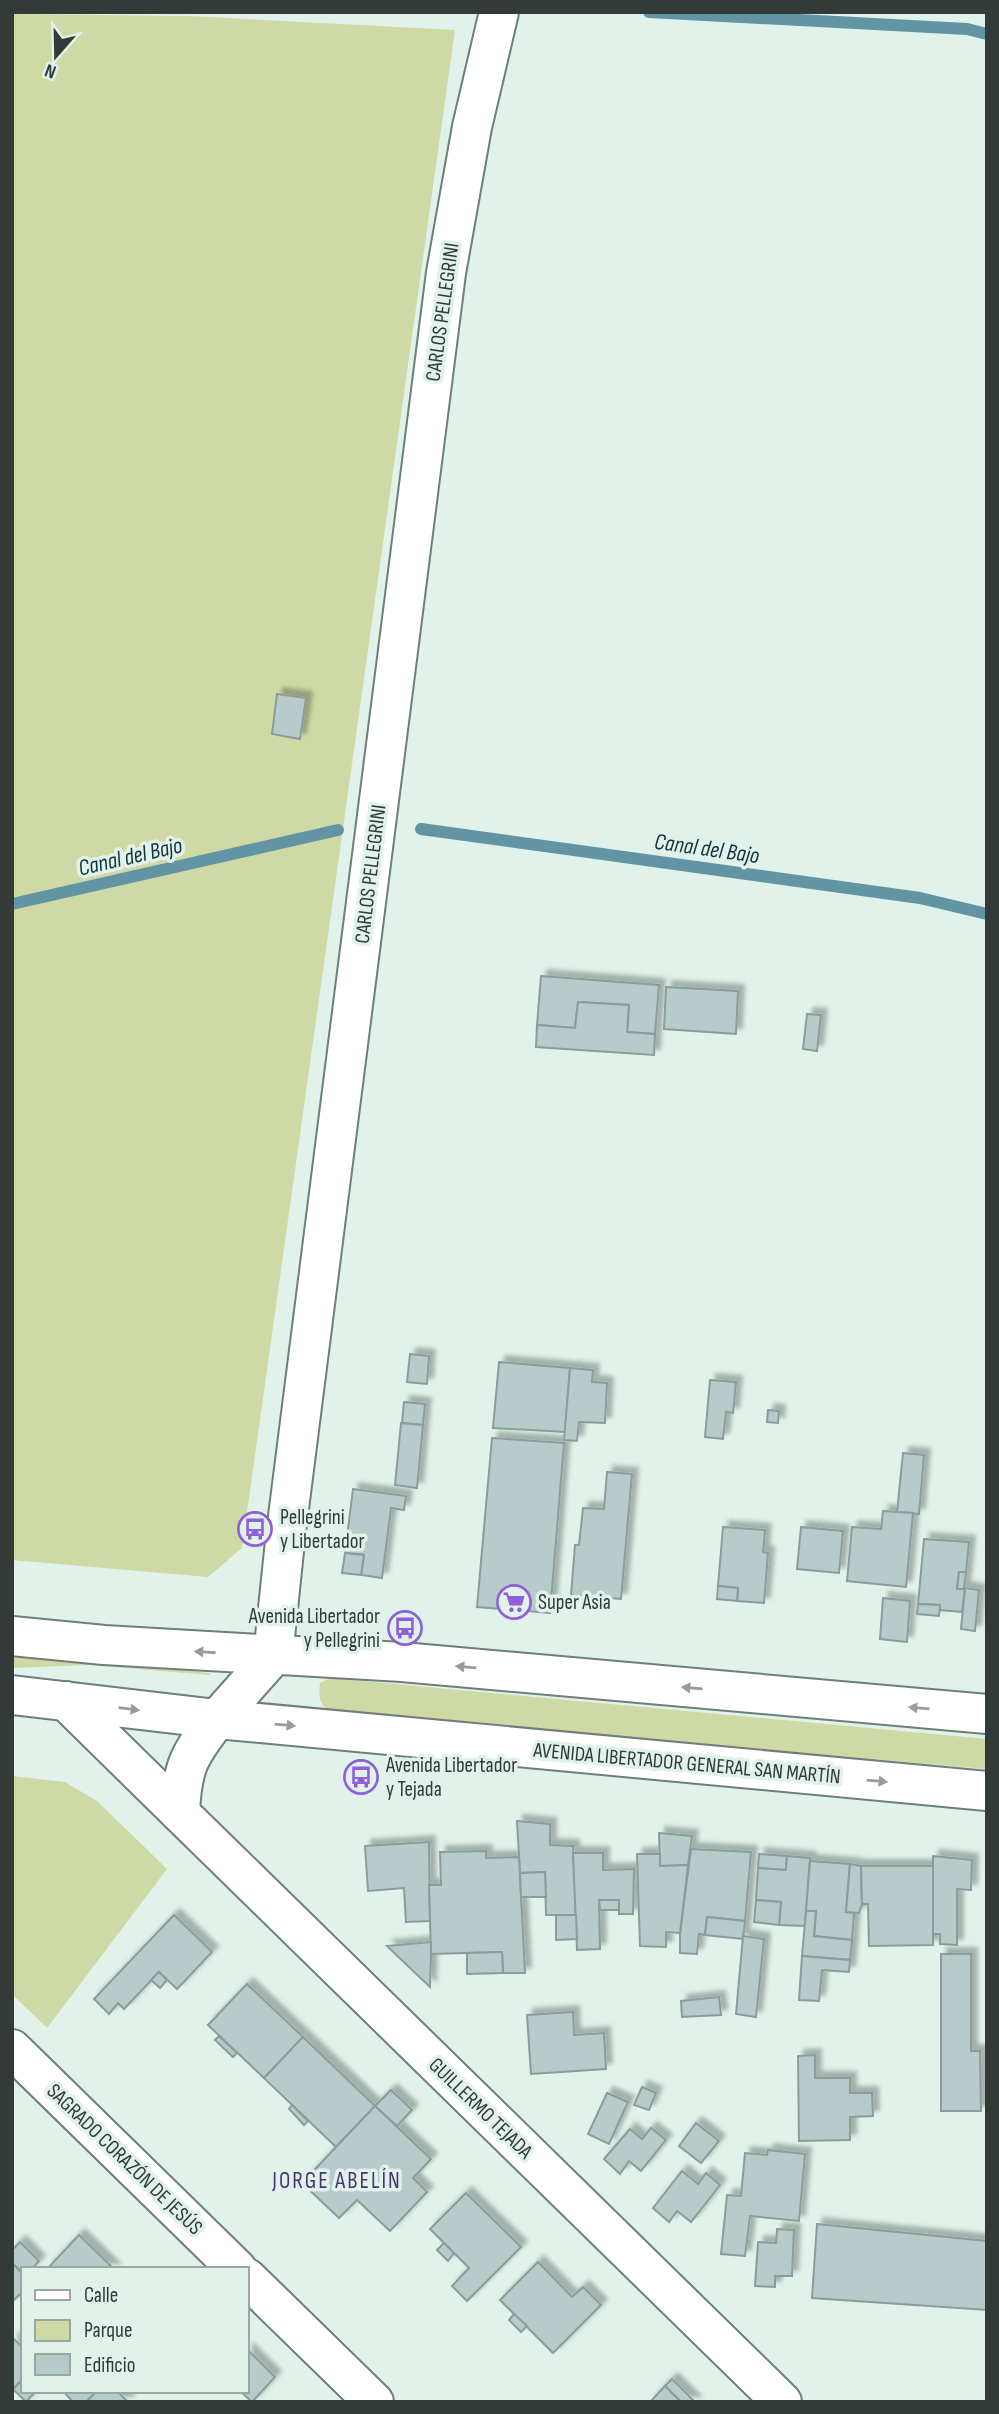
<svg xmlns="http://www.w3.org/2000/svg" width="999" height="2414" viewBox="0 0 999 2414" font-family="'Sofia Sans Condensed',sans-serif">
	<defs>
		<filter id="shadow"><feDropShadow dx="6" dy="-6" stdDeviation="2" flood-color="#0004"/></filter>
	</defs>
	<rect width="100%" height="100%" fill="#e0f2ea"/>
	<g fill="#ced9a5">
		<path d="M 12,14 L 190,16 L 455,30 L 242,1548 L 208,1577 L 12,1560 Z"/>
		<path d="M 12,1654 L 210,1673 L 210,1675 L 90,1665 L 12,1668 Z"/>
		<path d="M 330,1678 L 987,1739 L 987,1769 L 330,1711 C 318,1704 319,1695 320,1683 Z"/>
		<path d="M 12,1776 L 65,1782 L 97,1801 L 167,1869 L 47,2028 L 12,1994 Z"/>
	</g>
	<g fill="none" stroke-linecap="round" stroke-linejoin="round">
		<g stroke="#6394a4" stroke-width="12">
			<path d="M 649,12 L 967,29 L 987,34"/>
			<path d="M 421,829 L 920,898 L 987,914"/>
			<path d="M 12,904 L 338,830"/>
		</g>
	</g>
	<g fill="#b7cbca" stroke="#8a9c9c" stroke-width="2" filter="url(#shadow)">
		<path d="M 277,694 L 306,698 L 300,739 L 272,734 Z"/>
		<path d="M 541,976 L 659,985 L 655,1034 L 627,1032 L 629,1005 L 578,1002 L 575,1028 L 537,1025 Z"/>
		<path d="M 666,987 L 738,991 L 736,1034 L 664,1029 Z"/>
		<path d="M 578,1002 L 629,1005 L 627,1032 L 655,1034 L 654,1055 L 536,1047 L 537,1025 L 575,1028 Z"/>
		<path d="M 807,1014 L 821,1015 L 817,1051 L 803,1049 Z"/>
		<path d="M 410,1354 L 429,1356 L 427,1384 L 407,1382 Z"/>
		<path d="M 499,1362 L 570,1368 L 565,1432 L 493,1428 Z"/>
		<path d="M 570,1368 L 593,1370 L 592,1382 L 607,1383 L 605,1423 L 579,1422 L 577,1441 L 564,1440 Z"/>
		<path d="M 710,1380 L 736,1382 L 733,1413 L 726,1412 L 723,1439 L 705,1437 Z"/>
		<path d="M 404,1402 L 425,1404 L 423,1425 L 402,1423 Z"/>
		<path d="M 768,1410 L 779,1411 L 778,1423 L 767,1422 Z"/>
		<path d="M 401,1423 L 423,1425 L 417,1488 L 395,1485 Z"/>
		<path d="M 492,1438 L 564,1443 L 550,1613 L 477,1607 Z"/>
		<path d="M 903,1453 L 924,1455 L 919,1514 L 897,1512 Z"/>
		<path d="M 607,1472 L 632,1474 L 621,1599 L 571,1595 L 575,1545 L 579,1545 L 583,1508 L 604,1509 Z"/>
		<path d="M 353,1489 L 406,1496 L 404,1510 L 391,1508 L 382,1578 L 361,1575 L 364,1555 L 345,1553 Z"/>
		<path d="M 883,1511 L 913,1513 L 906,1587 L 847,1581 L 852,1527 L 881,1529 Z"/>
		<path d="M 723,1527 L 765,1530 L 763,1552 L 768,1553 L 764,1603 L 737,1601 L 738,1588 L 718,1586 Z"/>
		<path d="M 801,1527 L 843,1531 L 839,1573 L 797,1569 Z"/>
		<path d="M 924,1539 L 969,1542 L 966,1572 L 959,1572 L 957,1589 L 965,1589 L 962,1612 L 940,1610 L 940,1605 L 918,1604 Z"/>
		<path d="M 345,1553 L 364,1555 L 361,1575 L 342,1573 Z"/>
		<path d="M 959,1572 L 966,1572 L 964,1588 L 979,1590 L 975,1631 L 961,1629 L 965,1589 L 957,1589 Z"/>
		<path d="M 718,1586 L 738,1588 L 737,1601 L 717,1599 Z"/>
		<path d="M 883,1598 L 910,1601 L 907,1642 L 880,1639 Z"/>
		<path d="M 918,1604 L 940,1605 L 939,1616 L 917,1614 Z"/>
		<path d="M 517,1821 L 550,1824 L 550,1845 L 573,1846 L 576,1915 L 546,1915 L 545,1872 L 520,1873 Z"/>
		<path d="M 659,1833 L 692,1836 L 688,1865 L 660,1866 Z"/>
		<path d="M 429,1842 L 430,1921 L 406,1922 L 404,1888 L 368,1891 L 365,1846 Z"/>
		<path d="M 691,1849 L 751,1852 L 745,1921 L 707,1917 L 705,1935 L 699,1934 L 697,1954 L 680,1953 L 680,1933 Z"/>
		<path d="M 486,1851 L 486,1858 L 519,1857 L 525,1973 L 503,1973 L 502,1952 L 431,1954 L 429,1885 L 441,1885 L 440,1852 Z"/>
		<path d="M 573,1853 L 603,1853 L 603,1870 L 634,1869 L 633,1914 L 619,1914 L 619,1900 L 599,1900 L 600,1949 L 577,1950 Z"/>
		<path d="M 637,1854 L 660,1854 L 660,1866 L 688,1865 L 680,1933 L 666,1932 L 666,1947 L 640,1946 Z"/>
		<path d="M 759,1854 L 787,1856 L 786,1870 L 758,1868 Z"/>
		<path d="M 787,1856 L 810,1858 L 805,1926 L 779,1925 L 781,1902 L 756,1900 L 758,1868 L 786,1870 Z"/>
		<path d="M 933,1856 L 972,1860 L 971,1890 L 957,1889 L 957,1945 L 940,1944 L 940,1934 L 933,1934 Z"/>
		<path d="M 810,1861 L 850,1864 L 846,1912 L 854,1913 L 852,1940 L 814,1936 L 816,1911 L 806,1911 Z"/>
		<path d="M 850,1864 L 861,1866 L 862,1904 L 859,1913 L 846,1912 Z"/>
		<path d="M 861,1866 L 933,1866 L 933,1945 L 869,1946 L 868,1904 L 862,1904 Z"/>
		<path d="M 545,1872 L 546,1897 L 521,1897 L 520,1873 Z"/>
		<path d="M 599,1900 L 619,1900 L 619,1910 L 600,1910 Z"/>
		<path d="M 756,1900 L 781,1902 L 779,1925 L 754,1922 Z"/>
		<path d="M 806,1911 L 816,1911 L 814,1936 L 852,1940 L 850,1960 L 802,1956 Z"/>
		<path d="M 174,1915 L 212,1952 L 177,1989 L 159,1972 L 124,2009 L 118,2003 L 109,2014 L 94,1999 Z"/>
		<path d="M 556,1915 L 576,1915 L 577,1939 L 556,1940 Z"/>
		<path d="M 707,1917 L 745,1921 L 743,1939 L 705,1935 Z"/>
		<path d="M 743,1936 L 764,1939 L 756,2017 L 736,2014 Z"/>
		<path d="M 431,1942 L 431,1954 L 430,1987 L 387,1946 Z"/>
		<path d="M 502,1952 L 503,1973 L 467,1974 L 467,1953 Z"/>
		<path d="M 941,1954 L 971,1954 L 971,2051 L 980,2051 L 981,2111 L 941,2111 Z"/>
		<path d="M 802,1956 L 850,1960 L 849,1972 L 822,1970 L 819,2001 L 799,2000 Z"/>
		<path d="M 159,1972 L 167,1980 L 160,1988 L 151,1980 Z"/>
		<path d="M 247,1984 L 303,2037 L 264,2078 L 208,2025 Z"/>
		<path d="M 719,1997 L 721,2015 L 682,2017 L 681,2001 Z"/>
		<path d="M 573,2012 L 574,2035 L 604,2033 L 606,2069 L 531,2074 L 527,2015 Z"/>
		<path d="M 219,2036 L 237,2053 L 233,2057 L 215,2040 Z"/>
		<path d="M 303,2037 L 375,2106 L 336,2147 L 264,2078 Z"/>
		<path d="M 815,2055 L 815,2078 L 850,2078 L 850,2093 L 872,2093 L 873,2116 L 850,2117 L 850,2140 L 799,2141 L 798,2056 Z"/>
		<path d="M 642,2087 L 656,2093 L 649,2110 L 634,2105 Z"/>
		<path d="M 391,2090 L 412,2110 L 397,2126 L 375,2106 Z"/>
		<path d="M 607,2093 L 628,2102 L 609,2144 L 588,2134 Z"/>
		<path d="M 292,2105 L 308,2121 L 304,2125 L 289,2109 Z"/>
		<path d="M 375,2106 L 431,2159 L 413,2178 L 427,2192 L 390,2231 L 357,2200 L 339,2218 L 302,2183 Z"/>
		<path d="M 696,2123 L 719,2141 L 701,2163 L 679,2146 Z"/>
		<path d="M 651,2128 L 666,2140 L 641,2171 L 629,2161 L 620,2174 L 604,2159 L 630,2129 L 642,2139 Z"/>
		<path d="M 768,2150 L 805,2154 L 799,2221 L 750,2216 L 745,2256 L 721,2254 L 727,2195 L 741,2196 L 745,2153 L 767,2155 Z"/>
		<path d="M 682,2171 L 698,2184 L 706,2173 L 720,2185 L 691,2222 L 677,2211 L 669,2222 L 653,2208 Z"/>
		<path d="M 466,2193 L 521,2247 L 467,2301 L 452,2286 L 469,2268 L 430,2229 Z"/>
		<path d="M 817,2224 L 987,2241 L 987,2310 L 812,2298 Z"/>
		<path d="M 777,2229 L 794,2230 L 792,2276 L 775,2276 L 775,2287 L 755,2286 L 758,2242 L 776,2243 Z"/>
		<path d="M 79,2235 L 114,2269 L 47,2269 Z"/>
		<path d="M 20,2242 L 39,2261 L 32,2269 L 23,2269 L 23,2274 L 12,2263 L 12,2250 Z"/>
		<path d="M 444,2243 L 454,2253 L 448,2261 L 437,2250 Z"/>
		<path d="M 538,2262 L 572,2297 L 583,2287 L 601,2305 L 553,2353 L 500,2300 Z"/>
		<path d="M 12,2263 L 23,2274 L 23,2291 L 12,2302 Z"/>
		<path d="M 514,2314 L 527,2326 L 521,2332 L 509,2320 Z"/>
		<path d="M 13,2338 L 23,2348 L 23,2379 L 12,2390 Z"/>
		<path d="M 247,2349 L 275,2377 L 252,2402 L 240,2391 L 247,2391 Z"/>
		<path d="M 23,2379 L 23,2391 L 36,2391 L 26,2402 L 13,2389 Z"/>
		<path d="M 672,2379 L 695,2402 L 681,2402 L 665,2386 Z"/>
		<path d="M 665,2386 L 681,2402 L 650,2402 Z"/>
		<path d="M 63,2391 L 96,2391 L 96,2392 L 86,2402 L 73,2402 Z"/>
		<path d="M 117,2391 L 128,2402 L 86,2402 L 97,2391 Z"/>
	</g>
	<g fill="none" stroke-linecap="round" stroke-linejoin="round">
		<g stroke="#6e7e78" stroke-width="42">
			<g id="street">
				<path d="M 66,1701 L 180,1813"/>
				<path d="M 217,1719 C 189,1755 182,1766 180,1813 L 782,2402"/>
				<path d="M 12,2049 L 237,2269"/>
				<path d="M 247,2278 L 374,2402"/>
			</g>
		</g>
		<g stroke="#6e7e78" stroke-width="42">
			<path id="secondary" d="M 217,1719 L 273,1656 L 286,1532 L 446,273 L 472,127 L 499,12"/>
		</g>
		<g stroke="#6e7e78" stroke-width="42">
			<g id="primary">
				<path d="M 12,1636 L 104,1645 L 402,1662 L 987,1714"/>
				<path d="M 12,1695 L 217,1719 L 987,1791"/>
			</g>
		</g>
		<use href="#street" stroke="#fff" stroke-width="38"/>
		<use href="#secondary" stroke="#fff" stroke-width="38"/>
		<use href="#primary" stroke="#fff" stroke-width="38"/>
	</g>
	<defs><path id="oneway-solid" d="M-6-.8H1V-3.2L6.5 0L1 3.2V.8H-6Z" transform="scale(1.75)"/></defs>
	<g fill="#999c9b">
		<use href="#oneway-solid" transform="translate(205 1652) rotate(-176)"/>
		<use href="#oneway-solid" transform="translate(466 1667) rotate(-175)"/>
		<use href="#oneway-solid" transform="translate(692 1688) rotate(-175)"/>
		<use href="#oneway-solid" transform="translate(919 1708) rotate(-175)"/>
		<use href="#oneway-solid" transform="translate(129 1709) rotate(7)"/>
		<use href="#oneway-solid" transform="translate(285 1725) rotate(5)"/>
		<use href="#oneway-solid" transform="translate(877 1781) rotate(5)"/>
	</g>
	<defs>
		<g id="bus-ring" transform="scale(1.75)"><circle r="9.5" fill="#e0f2ea" stroke="#8f5fd9" stroke-width="1.5"/><path d="M-5-6H5V4H4V6H2V4H-2V6H-4V4H-5ZM-3.5-4V0h7V-4ZM-3.5 1.2v1.5H-2V1.2ZM2 1.2v1.5H3.5V1.2Z" fill="#8f5fd9"/></g>
		<g id="supermarket-ring" transform="scale(1.75)"><circle r="9.5" fill="#e0f2ea" stroke="#8f5fd9" stroke-width="1.5"/><path d="M-6-5.5h2.5l.6 2H6L4.5 2H-2.5L-4.4-4H-6ZM-1.5 3.2a1.3 1.3 0 1 0 .1 0ZM3 3.2a1.3 1.3 0 1 0 .1 0Z" fill="#8f5fd9"/></g>
	</defs>
	<g fill-rule="evenodd">
		<use href="#bus-ring" x="255" y="1529"/>
		<use href="#supermarket-ring" x="514" y="1602"/>
		<use href="#bus-ring" x="405" y="1628"/>
		<use href="#bus-ring" x="361" y="1777"/>
	</g>
	<g text-anchor="middle" stroke-width="7" stroke-linejoin="round" paint-order="stroke">
		<g font-size="21" fill="#333a37" stroke="#e0f2ea">
			<text transform="translate(442 312) rotate(-82)" y="7">CARLOS PELLEGRINI</text>
			<text transform="translate(370 874) rotate(-83)" y="7">CARLOS PELLEGRINI</text>
			<text transform="translate(687 1763) rotate(5)" y="7">AVENIDA LIBERTADOR GENERAL SAN MARTÍN</text>
			<text transform="translate(481 2108) rotate(44)" y="7">GUILLERMO TEJADA</text>
			<text transform="translate(125 2159) rotate(44)" y="7">SAGRADO CORAZÓN DE JESÚS</text>
		</g>
		<g font-size="21" fill="#333a37" stroke="#e0f2ea" text-anchor="start">
			<text x="280" y="1524">Pellegrini<tspan x="280" dy="24">y Libertador</tspan></text>
			<text x="538" y="1609">Super Asia</text>
			<text x="380" y="1623" text-anchor="end">Avenida Libertador<tspan x="380" dy="24">y Pellegrini</tspan></text>
			<text x="386" y="1772">Avenida Libertador<tspan x="386" dy="24">y Tejada</tspan></text>
		</g>
		<g font-size="23" font-style="italic" fill="#12333d" stroke="#e0f2ea">
			<text transform="translate(707 848) rotate(8)" y="8">Canal del Bajo</text>
			<text transform="translate(130 856) rotate(-13)" y="8">Canal del Bajo</text>
		</g>
		<g font-size="23" letter-spacing="2" fill="#4a3470" stroke="#e0f2ea">
			<text x="337" y="2188">JORGE ABELÍN</text>
		</g>
	</g>
	<rect width="999" height="2414" fill="none" stroke="#333a37" stroke-width="28"/>
	<rect x="21" y="2267" width="228" height="126" fill="#e0f2ea" stroke="#9ba8a2" stroke-width="2"/>
	<rect x="35" y="2290" width="35" height="10" fill="#ffffff" stroke="#9ba8a2" stroke-width="2"/>
	<text x="84" y="2302" font-size="21" fill="#333a37">Calle</text>
	<rect x="35" y="2320" width="35" height="21" fill="#ced9a5" stroke="#9ba8a2" stroke-width="2"/>
	<text x="84" y="2337" font-size="21" fill="#333a37">Parque</text>
	<rect x="35" y="2354" width="35" height="21" fill="#b7cbca" stroke="#9ba8a2" stroke-width="2"/>
	<text x="84" y="2372" font-size="21" fill="#333a37">Edificio</text>
	<g transform="translate(56 56) rotate(200)" stroke="#e0f2ea" stroke-width="5" paint-order="stroke">
	<path d="M0-5L12 26L0 18L-12 26Z" fill="#333a37"/>
	<text y="-10" font-size="19" font-weight="bold" text-anchor="middle" fill="#333a37">N</text>
	</g>
</svg>
